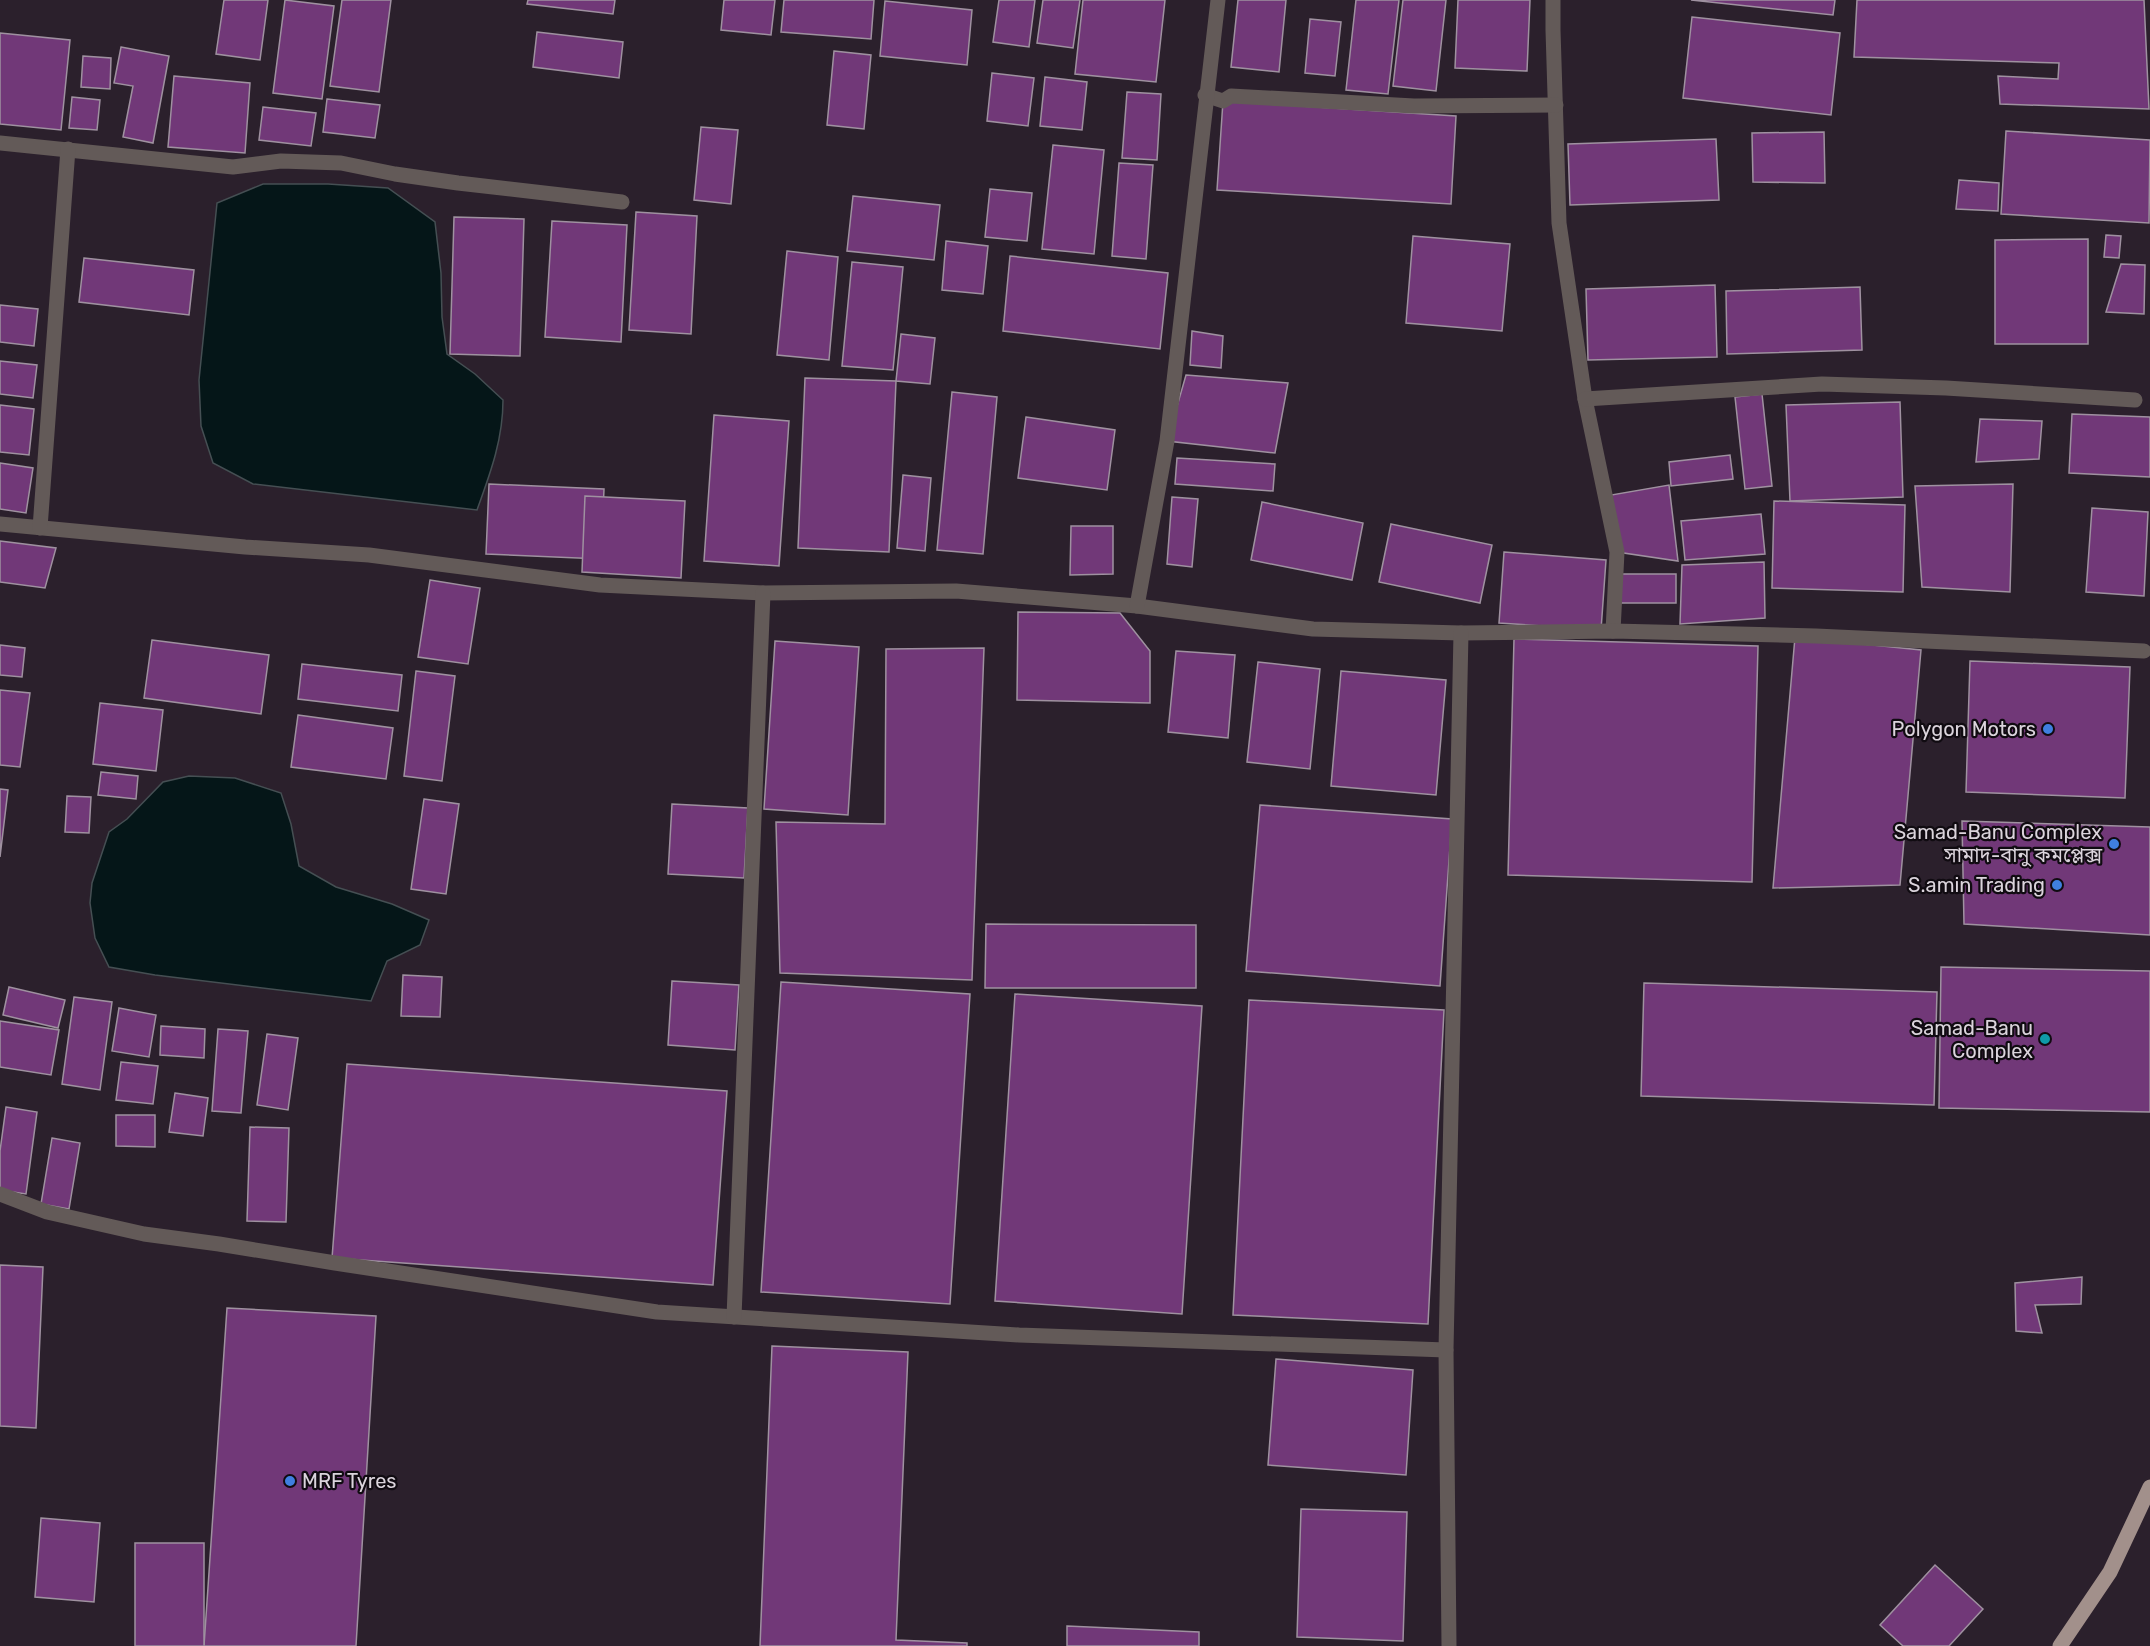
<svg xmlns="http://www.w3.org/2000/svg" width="2150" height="1646" viewBox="0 0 2150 1646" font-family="Rubik,'Noto Sans Bengali',sans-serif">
	<rect width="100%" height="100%" fill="#2b202c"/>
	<g fill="#051618" stroke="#454f53" stroke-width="1.5">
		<path d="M 263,184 L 328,184 L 388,188 L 435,222 L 441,273 L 442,317 L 447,354 L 475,374 L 503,400 C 503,440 490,474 477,510 L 253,484 L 213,463 L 201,426 L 199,380 L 217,203 Z"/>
		<path d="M 189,776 L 235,778 L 281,793 L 291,824 L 299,866 L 336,887 L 392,904 L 429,920 L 420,945 L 387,961 L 371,1001 L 155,975 L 109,967 L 95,938 L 90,903 L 92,883 L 109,832 L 127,819 L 163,782 Z"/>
	</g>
	<g fill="#713878" stroke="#9f91a0" stroke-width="1.5">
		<path d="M 224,0 L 268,0 L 260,60 L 216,54 Z"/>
		<path d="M 285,0 L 334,6 L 322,99 L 273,93 Z"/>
		<path d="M 342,0 L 391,0 L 379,92 L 330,86 Z"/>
		<path d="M 528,0 L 615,0 L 613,14 L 527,4 Z"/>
		<path d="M 724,0 L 775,0 L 771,35 L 721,30 Z"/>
		<path d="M 784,0 L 874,0 L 871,39 L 781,32 Z"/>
		<path d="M 999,0 L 1035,0 L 1029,47 L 993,42 Z"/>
		<path d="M 1043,0 L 1080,0 L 1073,48 L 1037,43 Z"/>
		<path d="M 1083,0 L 1165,0 L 1156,82 L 1075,74 Z"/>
		<path d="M 1238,0 L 1286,0 L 1279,72 L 1231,67 Z"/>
		<path d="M 1356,0 L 1399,0 L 1388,94 L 1346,90 Z"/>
		<path d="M 1403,0 L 1446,0 L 1436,91 L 1393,86 Z"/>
		<path d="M 1458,0 L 1530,0 L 1527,71 L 1455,68 Z"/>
		<path d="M 1691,0 L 1835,0 L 1833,15 Z"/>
		<path d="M 1857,0 L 2144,0 L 2149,109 L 2000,104 L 1998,76 L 2058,79 L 2059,63 L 1854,57 Z"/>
		<path d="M 885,1 L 972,10 L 967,65 L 880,56 Z"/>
		<path d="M 1692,17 L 1840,33 L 1831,115 L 1683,98 Z"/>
		<path d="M 1310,19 L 1341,22 L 1335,76 L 1305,73 Z"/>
		<path d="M 537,32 L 623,42 L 619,78 L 533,67 Z"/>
		<path d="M 0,33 L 70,40 L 61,130 L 0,124 Z"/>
		<path d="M 121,47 L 169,56 L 153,143 L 123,137 L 133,86 L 114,83 Z"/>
		<path d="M 834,51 L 871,55 L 864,129 L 827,125 Z"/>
		<path d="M 83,56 L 111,58 L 110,89 L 81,87 Z"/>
		<path d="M 992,73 L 1034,78 L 1028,126 L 987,121 Z"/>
		<path d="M 174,76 L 250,83 L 245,153 L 168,147 Z"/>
		<path d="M 1045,77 L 1087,82 L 1082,130 L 1040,126 Z"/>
		<path d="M 1127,92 L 1161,94 L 1157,160 L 1122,158 Z"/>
		<path d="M 72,97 L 100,100 L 97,130 L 69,128 Z"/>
		<path d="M 327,99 L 380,105 L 375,138 L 323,132 Z"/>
		<path d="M 1223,101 L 1456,116 L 1451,204 L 1217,190 Z"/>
		<path d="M 263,107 L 316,113 L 311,146 L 259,140 Z"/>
		<path d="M 701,127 L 738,130 L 731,204 L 694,200 Z"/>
		<path d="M 2006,131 L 2150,140 L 2149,223 L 2001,214 Z"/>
		<path d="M 1824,132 L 1825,183 L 1753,182 L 1752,133 Z"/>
		<path d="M 1716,139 L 1719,200 L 1570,205 L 1568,144 Z"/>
		<path d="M 1053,145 L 1104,150 L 1094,254 L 1042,249 Z"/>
		<path d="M 1119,163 L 1153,165 L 1146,259 L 1112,256 Z"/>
		<path d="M 1959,180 L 1999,183 L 1998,211 L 1956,209 Z"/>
		<path d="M 990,189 L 1032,193 L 1027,241 L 985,237 Z"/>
		<path d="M 853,196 L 940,205 L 934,260 L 847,251 Z"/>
		<path d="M 636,212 L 697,216 L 691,334 L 629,330 Z"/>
		<path d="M 454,217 L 524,219 L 520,356 L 450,354 Z"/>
		<path d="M 552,221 L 627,225 L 621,342 L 545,337 Z"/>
		<path d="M 2106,235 L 2121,236 L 2119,258 L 2104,257 Z"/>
		<path d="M 1413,236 L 1510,244 L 1502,331 L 1406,323 Z"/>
		<path d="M 2088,239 L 2088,344 L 1995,344 L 1995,240 Z"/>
		<path d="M 946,241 L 988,246 L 983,294 L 942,290 Z"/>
		<path d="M 787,251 L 838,257 L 829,360 L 777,355 Z"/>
		<path d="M 1010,256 L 1168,273 L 1160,349 L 1003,331 Z"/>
		<path d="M 84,258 L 194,270 L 189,315 L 79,302 Z"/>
		<path d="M 852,262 L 903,267 L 893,370 L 842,366 Z"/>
		<path d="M 2121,264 L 2145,265 L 2144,314 L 2106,312 Z"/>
		<path d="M 1715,285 L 1717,357 L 1588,360 L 1586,289 Z"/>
		<path d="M 1860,287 L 1862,350 L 1727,354 L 1726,291 Z"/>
		<path d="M 0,305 L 38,309 L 34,346 L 0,342 Z"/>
		<path d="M 1192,331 L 1223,336 L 1221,368 L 1190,365 Z"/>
		<path d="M 901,334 L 935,338 L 930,384 L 896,381 Z"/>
		<path d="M 0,361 L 37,365 L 33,398 L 0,394 Z"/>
		<path d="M 1186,375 L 1288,383 L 1275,453 L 1167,441 Z"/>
		<path d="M 805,378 L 896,381 L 889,552 L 798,548 Z"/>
		<path d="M 952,392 L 997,397 L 983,554 L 937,550 Z"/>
		<path d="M 1762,394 L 1772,486 L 1745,489 L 1735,397 Z"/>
		<path d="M 1900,402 L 1903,497 L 1790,501 L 1786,405 Z"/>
		<path d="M 0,405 L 34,409 L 29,455 L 0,452 Z"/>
		<path d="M 2072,414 L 2150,417 L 2150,477 L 2069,473 Z"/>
		<path d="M 714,415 L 789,421 L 779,566 L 704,561 Z"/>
		<path d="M 1026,417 L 1115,430 L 1107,490 L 1018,478 Z"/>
		<path d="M 1980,419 L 2042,421 L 2039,459 L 1976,462 Z"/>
		<path d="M 1730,455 L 1733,479 L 1671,486 L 1669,462 Z"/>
		<path d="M 1177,458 L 1275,464 L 1273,491 L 1175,484 Z"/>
		<path d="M 0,463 L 33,468 L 26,513 L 0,509 Z"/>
		<path d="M 903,475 L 931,478 L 925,551 L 897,548 Z"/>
		<path d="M 489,484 L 604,489 L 601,559 L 486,554 Z"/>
		<path d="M 2013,484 L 2010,592 L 1922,587 L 1915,486 Z"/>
		<path d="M 1669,485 L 1678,561 L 1617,552 L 1611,495 Z"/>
		<path d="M 585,496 L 685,501 L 681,578 L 582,572 Z"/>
		<path d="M 1172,497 L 1198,499 L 1192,567 L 1167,564 Z"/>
		<path d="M 1774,501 L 1905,505 L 1903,592 L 1772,588 Z"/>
		<path d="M 1262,502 L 1363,523 L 1352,580 L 1251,560 Z"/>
		<path d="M 2092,508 L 2148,512 L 2144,596 L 2086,592 Z"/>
		<path d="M 1761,514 L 1765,554 L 1685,560 L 1681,521 Z"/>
		<path d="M 1391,524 L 1492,545 L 1480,603 L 1379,582 Z"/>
		<path d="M 1071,526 L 1113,526 L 1113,574 L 1070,575 Z"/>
		<path d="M 0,541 L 56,548 L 45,588 L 0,582 Z"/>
		<path d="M 1504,552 L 1606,560 L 1601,630 L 1499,623 Z"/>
		<path d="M 1764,562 L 1765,618 L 1680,624 L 1682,565 Z"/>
		<rect x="1618" y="574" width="58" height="29"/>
		<path d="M 430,580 L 480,588 L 468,664 L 418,657 Z"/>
		<path d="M 1018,612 L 1120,613 L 1150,651 L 1150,703 L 1017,700 Z"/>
		<path d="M 1795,637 L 1921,650 L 1900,885 L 1773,888 Z"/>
		<path d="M 1514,639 L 1758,646 L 1752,882 L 1508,875 Z"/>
		<path d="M 152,640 L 269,655 L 261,714 L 144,698 Z"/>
		<path d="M 775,641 L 859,647 L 848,815 L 764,809 Z"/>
		<path d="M 0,645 L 25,648 L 22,677 L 0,675 Z"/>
		<path d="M 984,648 L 972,980 L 780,973 L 776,822 L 885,824 L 886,649 Z"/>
		<path d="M 1176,651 L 1235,655 L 1228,738 L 1168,732 Z"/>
		<path d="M 1970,661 L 2130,667 L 2125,798 L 1966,792 Z"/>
		<path d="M 1258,662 L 1320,669 L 1310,769 L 1247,762 Z"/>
		<path d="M 302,664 L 402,675 L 398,711 L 298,699 Z"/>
		<path d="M 416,671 L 455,676 L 442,781 L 404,776 Z"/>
		<path d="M 1341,671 L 1446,680 L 1436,795 L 1331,786 Z"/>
		<path d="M 0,690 L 30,693 L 20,767 L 0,765 Z"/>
		<path d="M 100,703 L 163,710 L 156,771 L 93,764 Z"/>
		<path d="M 298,715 L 393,728 L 386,779 L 291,767 Z"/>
		<path d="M 101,772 L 138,776 L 136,799 L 98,795 Z"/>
		<path d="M 0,789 L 8,790 L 0,857 Z"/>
		<path d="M 67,796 L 91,797 L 89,833 L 65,832 Z"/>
		<path d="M 424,799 L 459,804 L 446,894 L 411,889 Z"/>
		<path d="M 672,804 L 748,808 L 744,878 L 668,874 Z"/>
		<path d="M 1260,805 L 1452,819 L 1440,986 L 1246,971 Z"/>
		<path d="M 1962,821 L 2150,827 L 2150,935 L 1964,924 Z"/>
		<path d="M 986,924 L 1196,925 L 1196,988 L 985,988 Z"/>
		<path d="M 1941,967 L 2150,971 L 2150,1112 L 1939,1108 Z"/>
		<path d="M 403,975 L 442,977 L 440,1017 L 401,1016 Z"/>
		<path d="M 672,981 L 739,985 L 735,1050 L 668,1045 Z"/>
		<path d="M 781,982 L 970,994 L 950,1304 L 761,1292 Z"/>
		<path d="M 1644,983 L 1937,992 L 1934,1105 L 1641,1096 Z"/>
		<path d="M 9,987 L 65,1000 L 58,1028 L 3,1015 Z"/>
		<path d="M 1015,994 L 1202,1006 L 1182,1314 L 995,1301 Z"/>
		<path d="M 74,997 L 112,1002 L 100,1090 L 62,1084 Z"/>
		<path d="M 1249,1000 L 1444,1010 L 1428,1324 L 1233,1315 Z"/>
		<path d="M 119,1008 L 156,1015 L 149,1057 L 112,1051 Z"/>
		<path d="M 0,1021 L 59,1030 L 51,1075 L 0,1067 Z"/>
		<path d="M 161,1026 L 205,1029 L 204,1058 L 160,1055 Z"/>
		<path d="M 218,1029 L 248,1031 L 241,1113 L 212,1111 Z"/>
		<path d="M 267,1034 L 298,1038 L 288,1110 L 257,1105 Z"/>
		<path d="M 121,1062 L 158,1066 L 153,1104 L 116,1100 Z"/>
		<path d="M 347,1064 L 727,1091 L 713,1285 L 332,1258 Z"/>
		<path d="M 175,1093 L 208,1098 L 203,1136 L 169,1132 Z"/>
		<path d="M 6,1107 L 37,1112 L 26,1194 L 0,1190 L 0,1151 Z"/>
		<path d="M 116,1115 L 155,1115 L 155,1147 L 116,1146 Z"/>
		<path d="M 250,1127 L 289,1128 L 286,1222 L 247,1221 Z"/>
		<path d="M 52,1138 L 80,1143 L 69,1209 L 41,1204 Z"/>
		<path d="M 0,1265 L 43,1267 L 36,1428 L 0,1426 Z"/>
		<path d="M 2082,1277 L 2081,1304 L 2035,1305 L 2042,1333 L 2016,1331 L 2015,1283 Z"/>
		<path d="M 227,1308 L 376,1316 L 356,1646 L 204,1646 Z"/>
		<path d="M 772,1346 L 908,1352 L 896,1640 L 967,1643 L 967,1646 L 760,1646 Z"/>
		<path d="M 1276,1359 L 1413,1370 L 1406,1475 L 1268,1465 Z"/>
		<path d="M 1301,1509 L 1407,1512 L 1403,1641 L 1297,1637 Z"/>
		<path d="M 41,1518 L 100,1523 L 94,1602 L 35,1597 Z"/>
		<rect x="135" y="1543" width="69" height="103"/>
		<path d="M 1935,1565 L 1983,1609 L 1949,1646 L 1903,1646 L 1880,1625 Z"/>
		<path d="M 1067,1626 L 1199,1632 L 1199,1646 L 1067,1646 Z"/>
	</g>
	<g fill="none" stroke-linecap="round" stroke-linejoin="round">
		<g stroke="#635a58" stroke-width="15">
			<path d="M 1553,0 L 1553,30 L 1559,223 L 1585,399 L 1617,552 L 1613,631"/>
			<path d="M 1205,95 L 1223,101 L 1231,96 L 1414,106 L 1556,105"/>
			<path d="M 0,143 L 233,167 L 281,161 L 341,163 L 395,174 L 458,183 L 622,202"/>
			<path d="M 1585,399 L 1822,384 L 1946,388 L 2135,400"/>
			<path d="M 0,524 L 245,547 L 369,555 L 600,585 L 763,593 L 956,591 L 1137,606 L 1313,629 L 1461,633 L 1613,631 L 1816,636 L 2144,651"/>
			<path d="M 40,528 L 68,149"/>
			<path d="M 1137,606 L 1167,441 L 1218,0"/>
			<path d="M 0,1194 L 47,1212 L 144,1234 L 219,1244 L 335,1263 L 657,1312 L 1019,1335 L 1446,1350"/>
			<path d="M 734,1317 L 763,593"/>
			<path d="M 1449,1646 L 1446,1350 L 1461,633"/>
		</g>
		<path stroke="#a2908b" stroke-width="15" d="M 2060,1646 L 2110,1572 L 2150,1487"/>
	</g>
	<g fill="#3f7fe0" stroke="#100b11" stroke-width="2">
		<circle cx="2048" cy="729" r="6"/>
		<circle cx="2114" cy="844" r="6"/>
		<circle cx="2057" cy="885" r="6"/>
		<circle cx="290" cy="1481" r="6"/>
	</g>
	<circle fill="#0f9aa8" stroke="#100b11" stroke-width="2" cx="2045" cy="1039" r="6"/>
	<g text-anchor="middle" stroke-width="4.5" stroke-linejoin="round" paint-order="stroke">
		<g font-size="20" fill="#dbd4dc" stroke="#100b11" text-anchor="end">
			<text x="2036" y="736">Polygon Motors</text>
			<text x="2102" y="839">Samad-Banu Complex<tspan x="2102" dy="23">সামাদ-বানু কমপ্লেক্স</tspan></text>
			<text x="2045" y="892">S.amin Trading</text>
			<text x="2033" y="1035">Samad-Banu<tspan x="2033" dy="23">Complex</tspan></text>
			<text x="302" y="1488" text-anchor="start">MRF Tyres</text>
		</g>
	</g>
</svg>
